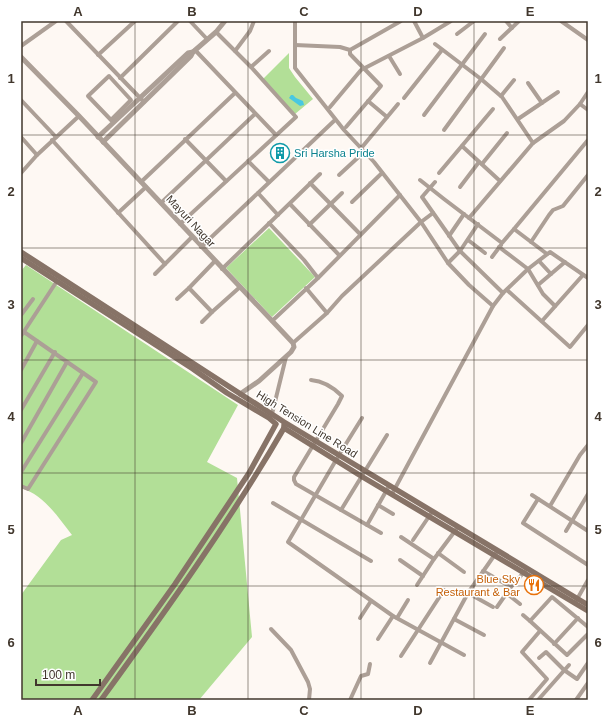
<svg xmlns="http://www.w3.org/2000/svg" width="609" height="721" viewBox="0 0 609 721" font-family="Helvetica,sans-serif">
	<rect width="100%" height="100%" fill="#fef8f3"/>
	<g fill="#b2df97">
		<path d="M 289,53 L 289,68 L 295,77 L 313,99 L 295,114 L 263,79 Z"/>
		<path d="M 269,228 L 315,277 L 272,317 L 226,268 Z"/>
		<path d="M 26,265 L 238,405 L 207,462 L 237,478 L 252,637 L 199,700 L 21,700 L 21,595 L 61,540 L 72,535 C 58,517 44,495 21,488 L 21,271 Z"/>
	</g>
	<path fill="#48c8e1" d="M 291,95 L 293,95 L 296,98 L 303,101 L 304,105 L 300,106 L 289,98 Z"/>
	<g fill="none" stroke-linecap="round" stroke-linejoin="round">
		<g stroke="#ac9f96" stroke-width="4">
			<path d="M 66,21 L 144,102"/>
			<path d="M 190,21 L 207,39"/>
			<path d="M 295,21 L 295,68 L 344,130 L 374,162 L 421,222 L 448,263 L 469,285 L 493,306"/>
			<path d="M 414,21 L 423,38"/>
			<path d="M 506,21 L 512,28"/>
			<path d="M 561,21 L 588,40"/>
			<path d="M 457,34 L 474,21"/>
			<path d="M 500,39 L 519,21"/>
			<path d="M 435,44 L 481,79 L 502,97 L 533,143"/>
			<path d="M 295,45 L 340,47 L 350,50"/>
			<path d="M 21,46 L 56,21"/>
			<path d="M 195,50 L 276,135"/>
			<path d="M 235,51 L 250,31 L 254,21"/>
			<path d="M 98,55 L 135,21"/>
			<path d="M 389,56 L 400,74"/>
			<path d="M 251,67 L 269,51"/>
			<path d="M 109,76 L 131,100 L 111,120 L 88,96 Z"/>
			<path d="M 120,78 L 178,21"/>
			<path d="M 528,83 L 542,103"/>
			<path d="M 501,96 L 514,80"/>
			<path d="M 404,98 L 442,50"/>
			<path d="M 21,100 L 56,137"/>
			<path d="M 368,101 L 387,117"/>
			<path d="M 580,104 L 588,110"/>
			<path d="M 330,107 L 361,70 L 423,38 L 451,21"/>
			<path d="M 424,115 L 485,34"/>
			<path d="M 518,119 L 558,92"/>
			<path d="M 346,127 L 381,86 L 350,54 L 350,50 L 401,21"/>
			<path d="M 444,130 L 504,48"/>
			<path d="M 21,137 L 37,155"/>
			<path d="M 185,139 L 226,181"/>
			<path d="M 52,140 L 165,264 L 192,237"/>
			<path d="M 363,146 L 398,104"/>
			<path d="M 462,146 L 500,181"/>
			<path d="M 248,161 L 269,182"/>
			<path d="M 482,164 L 507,133"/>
			<path d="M 21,173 L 37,155 L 79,116"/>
			<path d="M 439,173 L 493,109"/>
			<path d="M 339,175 L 364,152"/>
			<path d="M 420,180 L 444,199 L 502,243 L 514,229 L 547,254"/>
			<path d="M 141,182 L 235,93"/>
			<path d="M 435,182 L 422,197 L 460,251 L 503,293"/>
			<path d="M 310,183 L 360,234"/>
			<path d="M 460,187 L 479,162"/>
			<path d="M 258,193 L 278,215"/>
			<path d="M 352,202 L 382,173"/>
			<path d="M 161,203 L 255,114"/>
			<path d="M 290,204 L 339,255"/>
			<path d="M 118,213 L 146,187"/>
			<path d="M 469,218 L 533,143 L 564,121 L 580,104 L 588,92"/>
			<path d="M 269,223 L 304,260 L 318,278"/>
			<path d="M 180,224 L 296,117 L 251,67 L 216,32"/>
			<path d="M 309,225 L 342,193"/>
			<path d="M 514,229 L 588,140"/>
			<path d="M 449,236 L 464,214"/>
			<path d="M 468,240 L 485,253"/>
			<path d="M 531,242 L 549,215 L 553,210 L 563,206 L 588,175"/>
			<path d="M 201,247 L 335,120"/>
			<path d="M 499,247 L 528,269 L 543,294 L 555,306"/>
			<path d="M 492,257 L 501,245"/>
			<path d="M 215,261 L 189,288 L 212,312 L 240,287"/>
			<path d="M 539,261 L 551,274"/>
			<path d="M 448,263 L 460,251 L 478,224"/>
			<path d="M 222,269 L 320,174"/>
			<path d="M 155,274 L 165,264"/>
			<path d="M 538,285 L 565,262"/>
			<path d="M 306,288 L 327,313"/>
			<path d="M 507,290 L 570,347 L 588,325"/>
			<path d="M 177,299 L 189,288"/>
			<path d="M 21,315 L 33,299"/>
			<path d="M 272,321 L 318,278 L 400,195"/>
			<path d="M 542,321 L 583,275"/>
			<path d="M 202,322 L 212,312"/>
			<path d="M 21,336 L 57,281"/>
			<path d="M 293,343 L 327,313 L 342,296 L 421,222 L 433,213"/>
			<path d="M 21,370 L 37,341"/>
			<path d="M 311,380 C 324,381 333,387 342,396 L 338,404 L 294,477 L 294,480 L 296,484 L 381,533"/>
			<path d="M 21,410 L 55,352"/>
			<path d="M 272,414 L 286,357"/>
			<path d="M 362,418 L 339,455 L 288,542 L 393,616 L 464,655"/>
			<path d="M 21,443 L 67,362"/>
			<path d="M 21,472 L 83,373"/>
			<path d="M 21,486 L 28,489 L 96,382 L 24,332"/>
			<path d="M 392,494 L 493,306 L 503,293 L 528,269 L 550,252 L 588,278"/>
			<path d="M 532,495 L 588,531"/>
			<path d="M 538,499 L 523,523 L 588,565"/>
			<path d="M 273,503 L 371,561"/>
			<path d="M 378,505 L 393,514"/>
			<path d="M 550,506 L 580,455 L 588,445"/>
			<path d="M 341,510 L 387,435"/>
			<path d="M 367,525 L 389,486"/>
			<path d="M 566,531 L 588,494"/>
			<path d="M 401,537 L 434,559"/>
			<path d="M 413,540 L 432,512"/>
			<path d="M 438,553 L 464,572"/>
			<path d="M 400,560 L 423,576"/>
			<path d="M 483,571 L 511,587"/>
			<path d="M 417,585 L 434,559 L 458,527"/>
			<path d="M 468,593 L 493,607"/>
			<path d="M 506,593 L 520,604"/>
			<path d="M 576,601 L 588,580"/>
			<path d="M 497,607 L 511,587 L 525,571"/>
			<path d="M 523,615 L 530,621"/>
			<path d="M 360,618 L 371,601"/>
			<path d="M 397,618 L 408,600"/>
			<path d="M 454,619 L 484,635"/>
			<path d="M 588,627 L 552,597 L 530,621 L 567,655 L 588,634"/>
			<path d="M 271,629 L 291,650 L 308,682 L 310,689 L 309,700"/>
			<path d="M 378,639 L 393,616"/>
			<path d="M 554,644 L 578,618"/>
			<path d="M 401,656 L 444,590"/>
			<path d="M 539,658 L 546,652 L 564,670 L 577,679 L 588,663"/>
			<path d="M 430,663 L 468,593 L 496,553"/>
			<path d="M 350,700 L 361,676 L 368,674 L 370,664"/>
			<path d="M 529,700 L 547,679 L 522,652 L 540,631"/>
			<path d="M 538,700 L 569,665"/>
			<path d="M 576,700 L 588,683"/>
		</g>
		<g stroke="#ac9f96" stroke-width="5">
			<path d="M 21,57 L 79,116 L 293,343 L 294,347 L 291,352 L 259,381 L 240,394"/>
			<path d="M 98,137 L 188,53 L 193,52"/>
			<path d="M 103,142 L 191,56 L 193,52 L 216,32 L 225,21"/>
		</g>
		<g stroke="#877367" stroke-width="5.5">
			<path d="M 21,252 L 284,422 L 588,605"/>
			<path d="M 21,258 L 193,369 L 227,393 L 269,418 L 276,424 L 249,473 L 175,584 L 92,700"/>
			<path d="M 284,428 L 361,476 L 588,611"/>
			<path d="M 101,700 C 165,612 229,523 284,428 L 284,425"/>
		</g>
	</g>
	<path fill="none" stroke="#41372d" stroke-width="1" stroke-opacity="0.55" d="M 135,21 L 135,700M 248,21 L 248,700M 361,21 L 361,700M 474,21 L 474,700M 21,135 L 588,135M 21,248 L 588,248M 21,360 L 588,360M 21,473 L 588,473M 21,586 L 588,586"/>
	<defs>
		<g id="building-ring" transform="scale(1)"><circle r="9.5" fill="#fff" stroke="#0f9aa8" stroke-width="1.5"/><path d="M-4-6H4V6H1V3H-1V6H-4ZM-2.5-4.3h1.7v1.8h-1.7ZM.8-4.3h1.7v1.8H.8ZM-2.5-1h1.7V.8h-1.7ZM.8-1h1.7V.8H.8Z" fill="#0f9aa8"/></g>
		<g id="restaurant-ring" transform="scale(1)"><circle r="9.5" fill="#fff" stroke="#e8710a" stroke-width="1.5"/><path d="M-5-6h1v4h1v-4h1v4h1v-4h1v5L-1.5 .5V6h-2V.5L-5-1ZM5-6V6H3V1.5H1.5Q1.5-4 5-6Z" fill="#e8710a"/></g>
	</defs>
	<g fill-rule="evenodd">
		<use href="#building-ring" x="280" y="153"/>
		<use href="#restaurant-ring" x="534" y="585"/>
	</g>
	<g text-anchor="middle" stroke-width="3" stroke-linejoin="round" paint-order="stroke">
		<g font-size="11" fill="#0d838f" stroke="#fff" text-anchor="start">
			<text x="294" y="157">Sri Harsha Pride</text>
		</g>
		<g font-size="11" fill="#41372d" stroke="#fff">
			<text transform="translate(191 221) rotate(47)" y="4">Mayuri Nagar</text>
			<text transform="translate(307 424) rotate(32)" y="4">High Tension Line Road</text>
		</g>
		<g font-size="11" fill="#c56008" stroke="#fff" text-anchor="end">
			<text x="520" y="583">Blue Sky<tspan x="520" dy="13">Restaurant &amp; Bar</tspan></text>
		</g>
	</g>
	<rect width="609" height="721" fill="none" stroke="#ffffff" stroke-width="44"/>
	<path d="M36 679v6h64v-6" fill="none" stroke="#41372d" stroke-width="2"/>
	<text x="42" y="679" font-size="12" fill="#41372d" stroke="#ffffff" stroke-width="3" paint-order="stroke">100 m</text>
	<rect x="22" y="22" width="565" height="677" fill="none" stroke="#41372d" stroke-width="1.5"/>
	<g font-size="13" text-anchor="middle" font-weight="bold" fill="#41372d">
		<text x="78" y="16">A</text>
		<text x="192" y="16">B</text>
		<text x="304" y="16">C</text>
		<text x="418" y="16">D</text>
		<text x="530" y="16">E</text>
		<text x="11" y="83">1</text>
		<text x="598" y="83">1</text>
		<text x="11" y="196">2</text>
		<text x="598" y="196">2</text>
		<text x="11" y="309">3</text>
		<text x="598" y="309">3</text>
		<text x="11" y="421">4</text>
		<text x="598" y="421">4</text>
		<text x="11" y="534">5</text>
		<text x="598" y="534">5</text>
		<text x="11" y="647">6</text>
		<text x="598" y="647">6</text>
		<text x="78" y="715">A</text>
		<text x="192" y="715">B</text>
		<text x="304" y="715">C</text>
		<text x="418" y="715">D</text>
		<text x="530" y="715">E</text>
	</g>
</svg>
